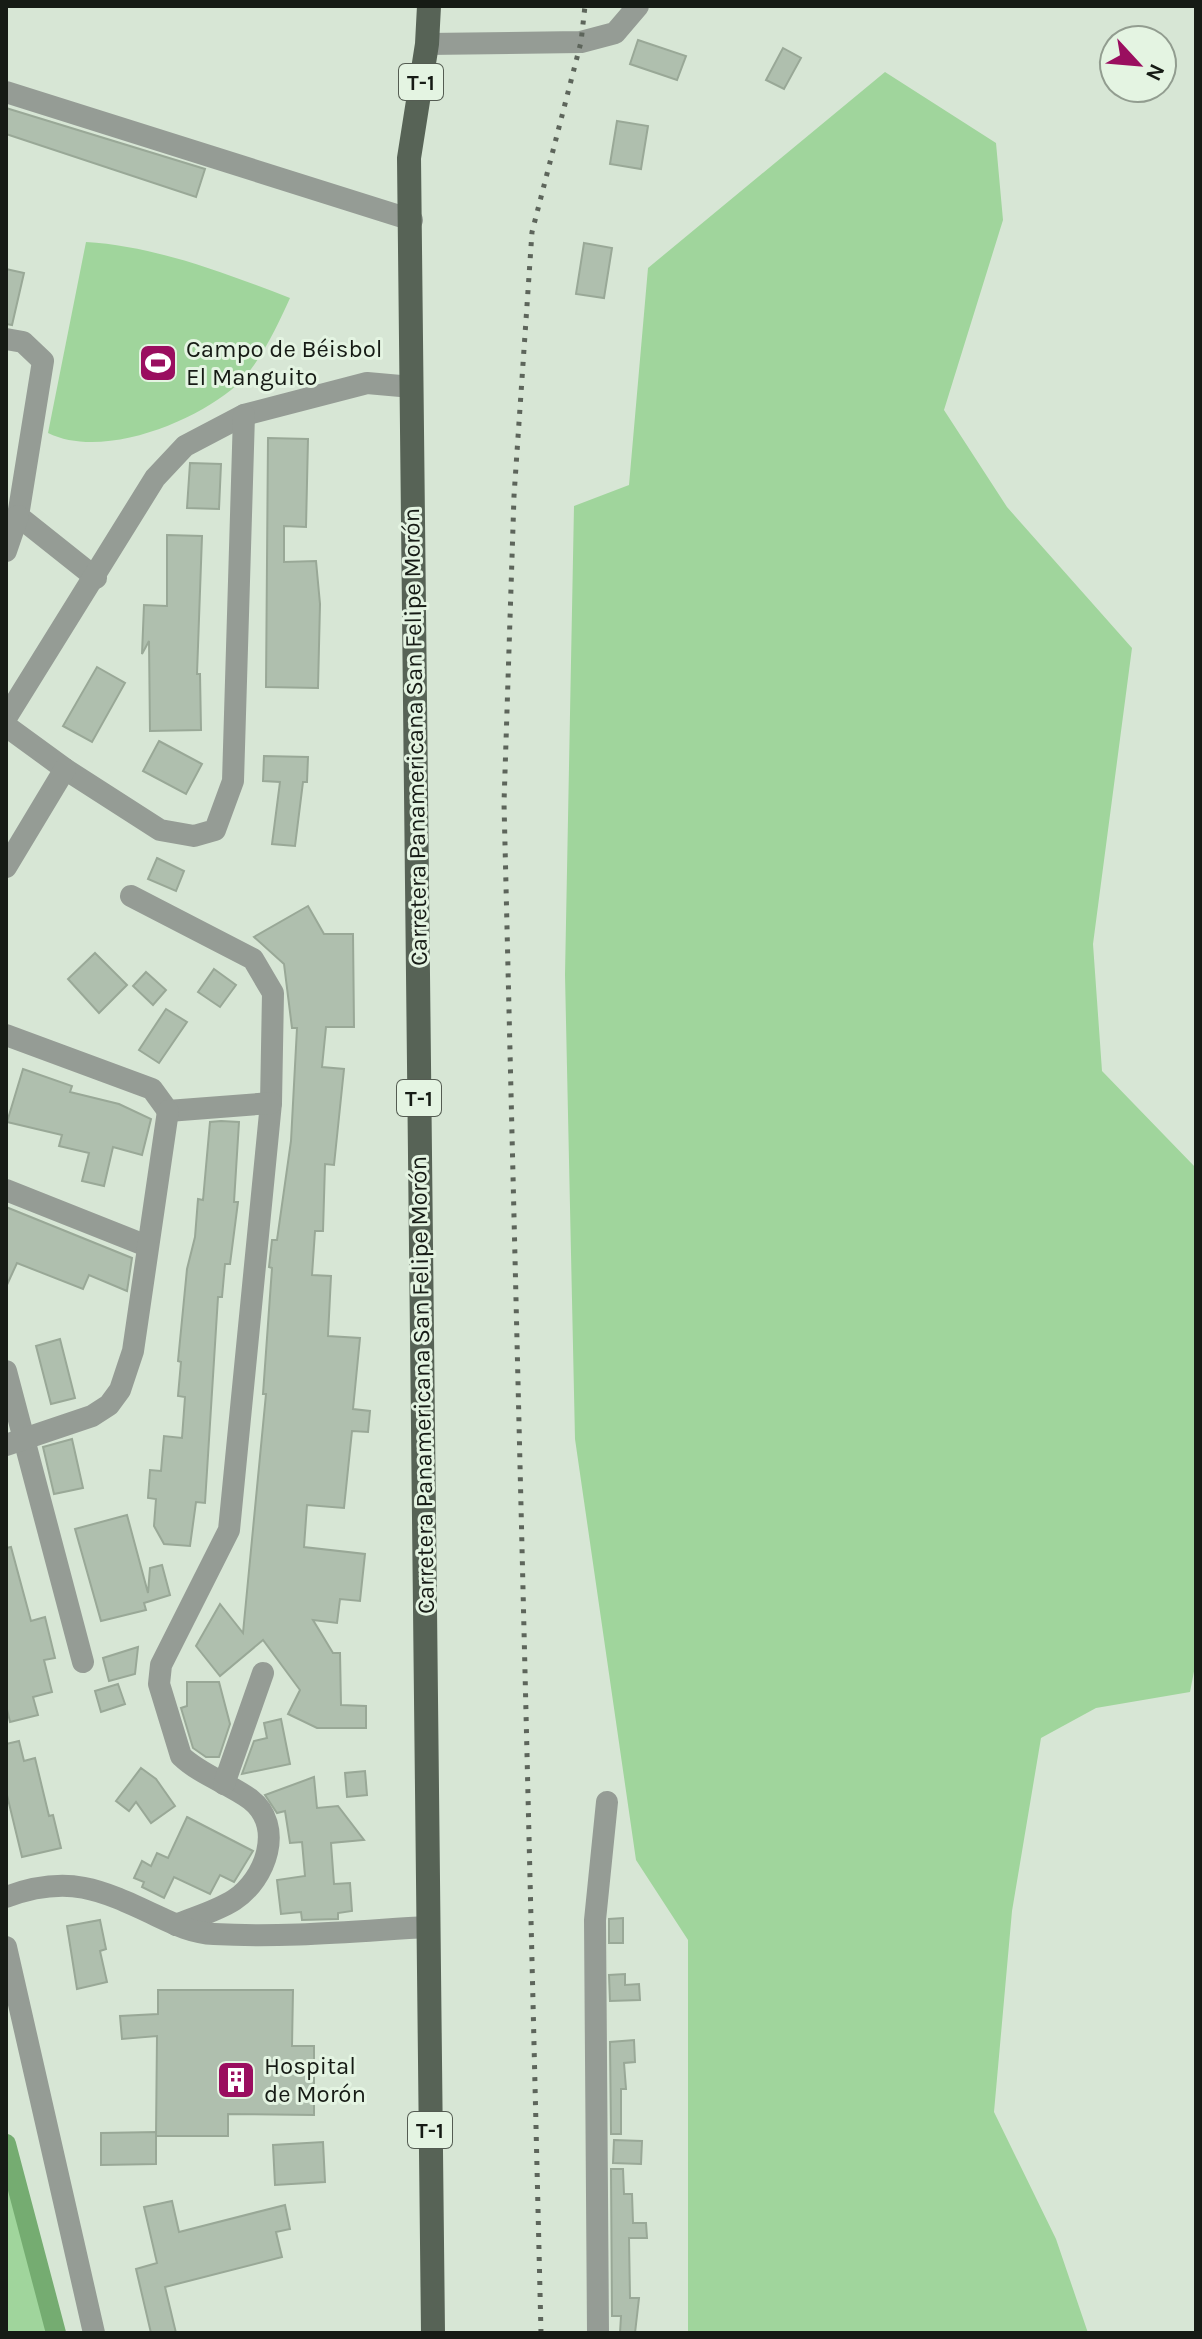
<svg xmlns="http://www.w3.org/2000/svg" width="1202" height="2339" viewBox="0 0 1202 2339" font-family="Karla,sans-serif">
	<rect width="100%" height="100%" fill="#d7e6d5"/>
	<g fill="#a0d59c">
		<path d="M 885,72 L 996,143 L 1003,220 L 944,410 L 1007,507 L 1132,648 L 1093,944 L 1102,1071 L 1196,1168 L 1196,1661 L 1190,1692 L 1096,1708 L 1041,1738 L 1012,1911 L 994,2112 L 1056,2239 L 1088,2333 L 688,2333 L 688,1940 L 636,1860 L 575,1439 L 565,975 L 574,506 L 629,485 L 648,268 Z"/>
		<path d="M 86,242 C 155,246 225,273 290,298 C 277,327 257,370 231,390 C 189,424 101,459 48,433 Z"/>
		<path d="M 6,2181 L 50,2333 L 6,2333 Z"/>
	</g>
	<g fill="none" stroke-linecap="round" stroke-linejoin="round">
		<path stroke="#75ac71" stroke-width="20" d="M 6,2144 L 56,2333"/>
	</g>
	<g fill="#afbfae" stroke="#99a897" stroke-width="2">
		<path d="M 638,40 L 686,56 L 677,80 L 630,64 Z"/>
		<path d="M 783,48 L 801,58 L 784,89 L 766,80 Z"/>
		<path d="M 6,108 L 205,169 L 196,197 L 6,134 Z"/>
		<path d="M 617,121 L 648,126 L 641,169 L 610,164 Z"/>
		<path d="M 584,243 L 612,248 L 604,298 L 576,294 Z"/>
		<path d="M 6,269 L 24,273 L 12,325 L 6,324 Z"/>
		<path d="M 268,438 L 308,439 L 306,527 L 284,526 L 284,562 L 316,561 L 320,604 L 318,688 L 266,687 Z"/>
		<path d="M 190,463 L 221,464 L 219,509 L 187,508 Z"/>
		<path d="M 167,535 L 202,536 L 197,674 L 200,674 L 201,730 L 150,731 L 149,641 L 142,654 L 144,605 L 167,606 Z"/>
		<path d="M 97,667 L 125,683 L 92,742 L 63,726 Z"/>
		<path d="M 159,741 L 202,764 L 186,794 L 143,771 Z"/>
		<path d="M 264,756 L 308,757 L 307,782 L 303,782 L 295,846 L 272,844 L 280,782 L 263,781 Z"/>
		<path d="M 157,858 L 184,871 L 176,891 L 148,879 Z"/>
		<path d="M 308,906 L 324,934 L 353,934 L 354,1027 L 326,1027 L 322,1067 L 344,1069 L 334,1165 L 325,1164 L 323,1231 L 315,1231 L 312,1275 L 331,1276 L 328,1336 L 360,1338 L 353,1409 L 370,1411 L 368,1432 L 352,1431 L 344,1508 L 307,1505 L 304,1547 L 365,1554 L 360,1601 L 340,1599 L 337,1623 L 313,1620 L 333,1653 L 340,1653 L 341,1705 L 366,1706 L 366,1728 L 317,1728 L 288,1714 L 300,1690 L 263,1640 L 220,1676 L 196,1646 L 220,1604 L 243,1633 L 266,1394 L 263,1394 L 272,1268 L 269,1267 L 272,1240 L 277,1240 L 291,1141 L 297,1028 L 292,1028 L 284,964 L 254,937 Z"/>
		<path d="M 95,953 L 127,985 L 99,1013 L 68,979 Z"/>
		<path d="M 214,969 L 236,985 L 220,1007 L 198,992 Z"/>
		<path d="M 146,972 L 166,990 L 153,1005 L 133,986 Z"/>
		<path d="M 166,1009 L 187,1022 L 159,1063 L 139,1050 Z"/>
		<path d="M 23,1069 L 72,1086 L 70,1092 L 119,1104 L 151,1119 L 142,1155 L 113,1147 L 104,1186 L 82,1181 L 89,1153 L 59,1146 L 62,1135 L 7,1122 Z"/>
		<path d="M 221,1121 L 239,1122 L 234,1202 L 238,1202 L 230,1264 L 225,1264 L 222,1297 L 218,1297 L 205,1503 L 196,1502 L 190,1546 L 164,1544 L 154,1526 L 156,1499 L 148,1498 L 150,1470 L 161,1471 L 164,1436 L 182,1438 L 185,1397 L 178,1396 L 181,1362 L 178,1361 L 187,1269 L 195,1237 L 198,1199 L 203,1200 L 210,1122 Z"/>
		<path d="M 6,1207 L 132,1258 L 127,1291 L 89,1275 L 83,1289 L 17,1263 L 6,1287 Z"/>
		<path d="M 60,1339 L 75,1398 L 51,1404 L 36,1346 Z"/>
		<path d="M 72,1439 L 83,1488 L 54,1494 L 43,1447 Z"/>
		<path d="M 127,1515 L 148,1593 L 150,1568 L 162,1565 L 170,1595 L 144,1603 L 146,1610 L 101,1621 L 75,1529 Z"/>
		<path d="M 11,1547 L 31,1621 L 45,1617 L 55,1658 L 44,1660 L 52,1692 L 33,1697 L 38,1715 L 10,1722 L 6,1705 L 6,1548 Z"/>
		<path d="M 138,1647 L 135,1674 L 109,1681 L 103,1658 Z"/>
		<path d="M 187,1682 L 219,1682 L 230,1724 L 219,1757 L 206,1757 L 193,1748 L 181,1708 L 187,1706 Z"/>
		<path d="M 118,1684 L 125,1704 L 101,1712 L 95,1691 Z"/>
		<path d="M 281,1719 L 290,1764 L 242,1774 L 254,1741 L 267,1738 L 264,1723 Z"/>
		<path d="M 19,1741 L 24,1761 L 35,1758 L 49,1816 L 53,1815 L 61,1848 L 22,1857 L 6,1791 L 6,1744 Z"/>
		<path d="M 141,1768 L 156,1779 L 175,1806 L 151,1823 L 136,1802 L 129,1811 L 116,1801 Z"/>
		<path d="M 365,1771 L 367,1795 L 347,1797 L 345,1773 Z"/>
		<path d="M 314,1777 L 317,1808 L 338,1806 L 364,1840 L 331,1843 L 334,1884 L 350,1883 L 352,1911 L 338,1913 L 338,1919 L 302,1920 L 301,1912 L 281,1914 L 277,1880 L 305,1876 L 302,1842 L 290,1843 L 285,1811 L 277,1813 L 265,1795 Z"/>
		<path d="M 187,1817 L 253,1851 L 234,1882 L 220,1875 L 210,1894 L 174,1877 L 164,1898 L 142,1887 L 144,1882 L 134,1878 L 142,1861 L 151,1866 L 157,1853 L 168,1858 Z"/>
		<path d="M 623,1918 L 623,1943 L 609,1943 L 609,1919 Z"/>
		<path d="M 100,1920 L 106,1949 L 100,1951 L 107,1982 L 77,1989 L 67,1926 Z"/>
		<path d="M 625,1974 L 625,1985 L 639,1984 L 640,2000 L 610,2001 L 609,1975 Z"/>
		<path d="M 158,1990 L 293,1990 L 292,2046 L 314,2046 L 314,2115 L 228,2114 L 228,2136 L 156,2136 L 157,2036 L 122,2039 L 120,2016 L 158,2014 Z"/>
		<path d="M 634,2040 L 635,2062 L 624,2063 L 626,2089 L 621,2089 L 621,2134 L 611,2134 L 610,2042 Z"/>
		<path d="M 156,2132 L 156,2164 L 101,2165 L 101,2133 Z"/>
		<path d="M 614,2140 L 642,2141 L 641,2164 L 613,2163 Z"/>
		<path d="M 323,2142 L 325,2182 L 275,2185 L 273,2145 Z"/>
		<path d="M 611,2169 L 623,2169 L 624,2194 L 632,2194 L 633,2223 L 646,2223 L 647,2238 L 629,2238 L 630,2298 L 639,2298 L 635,2333 L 620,2333 L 621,2316 L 612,2316 Z"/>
		<path d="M 172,2201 L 179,2232 L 285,2205 L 290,2229 L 276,2232 L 282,2257 L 165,2287 L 176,2333 L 151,2333 L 136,2269 L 157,2263 L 144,2207 Z"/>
	</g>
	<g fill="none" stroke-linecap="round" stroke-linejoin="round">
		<g stroke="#959c95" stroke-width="22">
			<path d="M 427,44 L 581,42 L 615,33 L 638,6"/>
			<path d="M 6,92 L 412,220"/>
			<path d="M 6,339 L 23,342 L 43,361 L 18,516 L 96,578"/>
			<path d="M 6,551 L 18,516"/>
			<path d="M 6,718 L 155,478 L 185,446 L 244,415 L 367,383 L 412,387"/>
			<path d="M 6,726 L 65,769 L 160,830 L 194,836 L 215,830 L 233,781 L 244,415"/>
			<path d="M 6,867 L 65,769"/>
			<path d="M 131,896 L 253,959 L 273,993 L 271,1103 L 229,1530 L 161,1665 L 159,1684 L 181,1756 C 201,1775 228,1783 250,1799 C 285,1826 266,1879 234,1900 C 217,1911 195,1917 176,1925"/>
			<path d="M 6,1035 L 152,1089 L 168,1111 L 271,1103"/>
			<path d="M 6,1190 L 147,1246"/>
			<path d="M 6,1371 L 83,1662"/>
			<path d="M 6,1445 L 92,1416 L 109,1405 L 120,1390 L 133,1351 L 168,1111"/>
			<path d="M 224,1784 L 263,1673"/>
			<path d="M 6,1897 C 68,1874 100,1889 157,1916 C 176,1925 193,1933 214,1934 C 285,1938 357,1931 427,1927"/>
			<path d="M 6,1947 L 94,2333"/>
			<path d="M 598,2333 L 595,1920 L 607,1802"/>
		</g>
		<path stroke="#576356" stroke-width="24" d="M 429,6 L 427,44 L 409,158 L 433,2333"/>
		<path stroke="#5d655b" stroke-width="5" stroke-dasharray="4 8" stroke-linecap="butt" d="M 541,2333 L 504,803 L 514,496 L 532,232 L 581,42 L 585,6"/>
	</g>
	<defs>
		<g id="stadium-square" transform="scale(2)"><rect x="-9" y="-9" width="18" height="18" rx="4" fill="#9a0e5f" stroke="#e4f4e2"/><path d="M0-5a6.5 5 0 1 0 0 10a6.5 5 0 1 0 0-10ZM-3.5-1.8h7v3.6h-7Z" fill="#fff"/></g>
		<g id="building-square" transform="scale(2)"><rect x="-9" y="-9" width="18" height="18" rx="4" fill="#9a0e5f" stroke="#e4f4e2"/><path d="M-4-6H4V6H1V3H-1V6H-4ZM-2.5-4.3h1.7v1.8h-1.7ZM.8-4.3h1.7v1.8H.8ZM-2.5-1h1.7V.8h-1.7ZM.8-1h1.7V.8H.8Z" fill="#fff"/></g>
	</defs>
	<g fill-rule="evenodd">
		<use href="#stadium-square" x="158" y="363"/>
		<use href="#building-square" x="236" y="2080"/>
	</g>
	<g text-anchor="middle" stroke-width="6" stroke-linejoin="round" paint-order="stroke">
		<g fill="#e4f4e2" stroke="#545c52" stroke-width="2">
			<rect x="399" y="64" width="44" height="36" rx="6"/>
			<rect x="397" y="1080" width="44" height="36" rx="6"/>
			<rect x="408" y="2112" width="44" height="36" rx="6"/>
		</g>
		<g font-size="22" font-weight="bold" fill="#161b15">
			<text x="421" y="90">T-1</text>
			<text x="419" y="1106">T-1</text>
			<text x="430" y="2138">T-1</text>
		</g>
		<g font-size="24" fill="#161b15" stroke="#e4f4e2" text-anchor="start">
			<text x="186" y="357">Campo de Béisbol<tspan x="186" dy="28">El Manguito</tspan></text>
			<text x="264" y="2074">Hospital<tspan x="264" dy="28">de Morón</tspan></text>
		</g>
		<g font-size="24" fill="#161b15" stroke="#e4f4e2">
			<text transform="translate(415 737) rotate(-91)" y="8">Carretera Panamericana San Felipe Morón</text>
			<text transform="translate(422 1385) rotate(-91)" y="8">Carretera Panamericana San Felipe Morón</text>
		</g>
	</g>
	<rect width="1202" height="2339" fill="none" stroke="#161b15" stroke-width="16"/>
	<g transform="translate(1138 64) rotate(116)"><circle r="38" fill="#e4f4e2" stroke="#929d90" stroke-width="2"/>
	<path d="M0-6L14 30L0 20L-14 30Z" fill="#9a0e5f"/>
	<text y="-12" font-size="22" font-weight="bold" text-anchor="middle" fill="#161b15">N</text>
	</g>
</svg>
